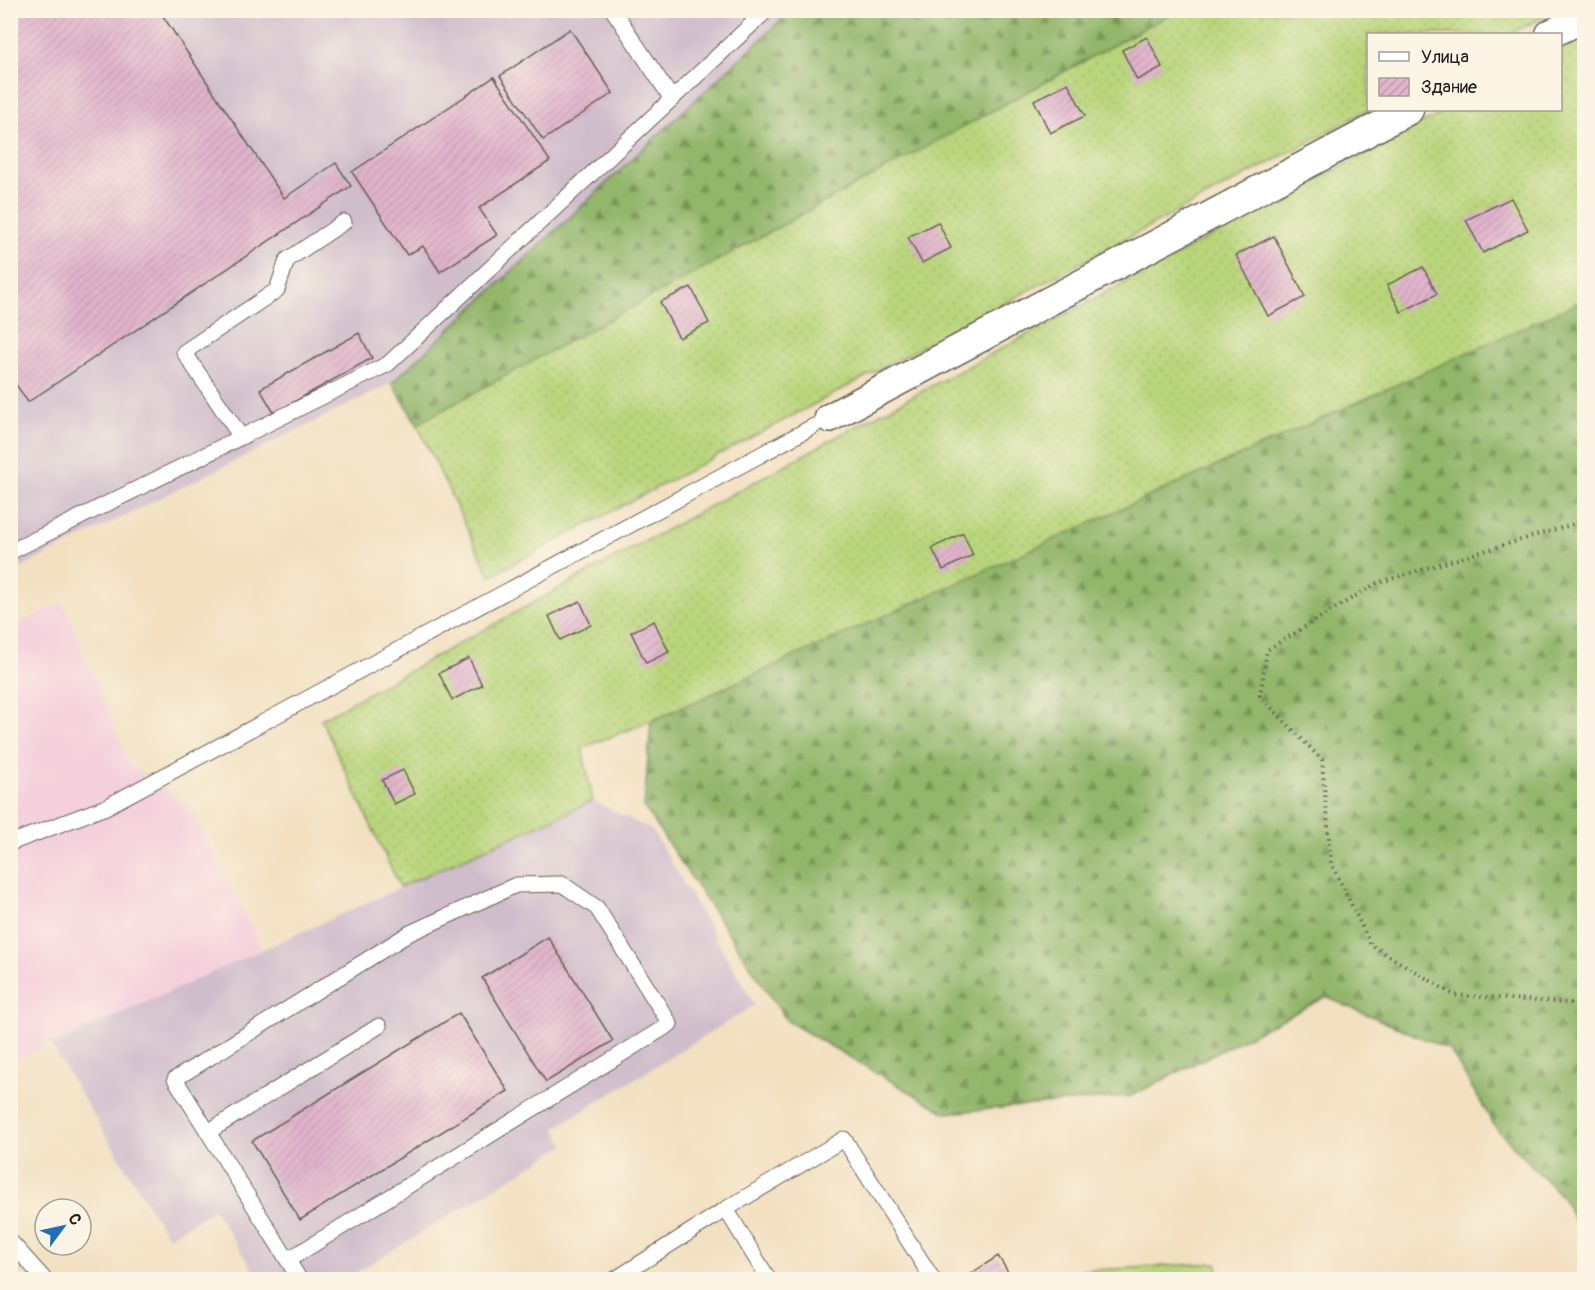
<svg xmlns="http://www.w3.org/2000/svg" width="1595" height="1290" viewBox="0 0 1595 1290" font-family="Pangolin,sans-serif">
	<defs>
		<pattern id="forest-firs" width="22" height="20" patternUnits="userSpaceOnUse" patternTransform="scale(1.5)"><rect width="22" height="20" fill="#92b66b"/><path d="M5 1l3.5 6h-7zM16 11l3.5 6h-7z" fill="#769357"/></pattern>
		<pattern id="garden-dots" width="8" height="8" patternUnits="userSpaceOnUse" patternTransform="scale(1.5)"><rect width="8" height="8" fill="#b9d57b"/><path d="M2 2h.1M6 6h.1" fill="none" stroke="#9eb66a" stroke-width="1.8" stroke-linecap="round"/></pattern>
		<pattern id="building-hatch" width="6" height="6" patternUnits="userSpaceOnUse" patternTransform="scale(1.5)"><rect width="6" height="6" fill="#e1b4cc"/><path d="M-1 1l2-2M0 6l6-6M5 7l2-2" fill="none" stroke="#c09aaf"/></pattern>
	</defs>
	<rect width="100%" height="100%" fill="#fcf5e5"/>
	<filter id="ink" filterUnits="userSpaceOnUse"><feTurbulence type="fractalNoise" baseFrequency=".0167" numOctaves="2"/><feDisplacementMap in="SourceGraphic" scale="12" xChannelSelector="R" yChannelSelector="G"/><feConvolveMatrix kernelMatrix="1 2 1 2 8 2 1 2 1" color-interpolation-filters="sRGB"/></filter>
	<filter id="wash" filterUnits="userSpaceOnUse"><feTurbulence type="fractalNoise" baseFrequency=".008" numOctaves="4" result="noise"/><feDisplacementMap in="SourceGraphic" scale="24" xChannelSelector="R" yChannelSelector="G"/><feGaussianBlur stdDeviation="1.35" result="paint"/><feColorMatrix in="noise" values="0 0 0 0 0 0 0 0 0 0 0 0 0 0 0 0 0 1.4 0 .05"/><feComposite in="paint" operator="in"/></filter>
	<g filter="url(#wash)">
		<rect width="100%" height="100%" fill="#f2e0c1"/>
		<path fill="#f4cfdc" d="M 63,602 L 129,764 L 190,807 L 263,950 L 11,1062 L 11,628 Z"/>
		<g fill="#d0bdcc">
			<path d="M 11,11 L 791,11 L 392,383 L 11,572 Z"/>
			<path d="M 593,801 L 652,830 L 755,1005 L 555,1128 L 565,1145 L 346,1279 L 259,1279 L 214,1209 L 168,1238 L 51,1045 Z"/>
		</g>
		<path fill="#b9d57b" stroke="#6a784c" stroke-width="1.5" d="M 1217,1263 L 1218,1279 L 1077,1279 L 1077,1271 Z"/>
		<g fill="url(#forest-firs)" stroke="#576944" stroke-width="1.5">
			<path d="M 791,11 L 1176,11 L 417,424 L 392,383 Z"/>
			<path d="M 1584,300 L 1584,1240 L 1562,1197 L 1496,1128 L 1450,1050 L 1326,997 L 1131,1096 L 946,1113 L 787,1021 L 644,807 L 651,721 Z"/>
		</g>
		<g fill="url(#garden-dots)" stroke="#6a784c" stroke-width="1.5">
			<path d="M 1176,11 L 1555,11 L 1510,34 L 1368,34 L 1369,110 L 490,576 L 417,424 Z"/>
			<path d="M 1584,37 L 1584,300 L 651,721 L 582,748 L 593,801 L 400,887 L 321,719 L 838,436 L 1447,110 L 1560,110 L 1561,49 Z"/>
		</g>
		<g id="blocks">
			<g fill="url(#building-hatch)">
				<path d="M 10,10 L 159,10 L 284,198 L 336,163 L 351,186 L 28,402 L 10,376 Z"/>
				<path d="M 570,29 L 613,93 L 543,140 L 500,76 Z"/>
				<path d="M 1147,37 L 1162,67 L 1137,80 L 1122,50 Z"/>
				<path d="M 494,77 L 550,161 L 479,208 L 497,235 L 440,272 L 423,246 L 407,255 L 352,172 Z"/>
				<path d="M 1068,83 L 1085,116 L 1050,133 L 1034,100 Z"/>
				<path d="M 1511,198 L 1528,230 L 1483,253 L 1466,220 Z"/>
				<path d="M 938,222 L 951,248 L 922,263 L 908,237 Z"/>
				<path d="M 1274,236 L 1305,297 L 1268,316 L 1236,255 Z"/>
				<path d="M 1423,267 L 1437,294 L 1401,312 L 1387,285 Z"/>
				<path d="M 691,287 L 709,323 L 679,338 L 660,302 Z"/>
				<path d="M 359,333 L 372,358 L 274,413 L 260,389 Z"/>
				<path d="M 963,533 L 973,555 L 943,570 L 932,548 Z"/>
				<path d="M 580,601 L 591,625 L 560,640 L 549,616 Z"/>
				<path d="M 654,621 L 669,652 L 646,663 L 631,632 Z"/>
				<path d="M 469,658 L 482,685 L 452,700 L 439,673 Z"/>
				<path d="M 403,770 L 415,794 L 394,804 L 382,780 Z"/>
				<path d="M 548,937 L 613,1041 L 546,1082 L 482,978 Z"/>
				<path d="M 459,1013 L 508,1091 L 300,1220 L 252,1141 Z"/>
				<path d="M 998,1256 L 1013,1280 L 961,1280 Z"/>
			</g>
		</g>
	</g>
	<g filter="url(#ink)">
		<use href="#blocks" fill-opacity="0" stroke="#676156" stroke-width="1.5"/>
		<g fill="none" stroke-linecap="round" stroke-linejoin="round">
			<g stroke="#676156" stroke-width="17">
				<g id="lane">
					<path d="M 613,10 L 672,99"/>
					<path d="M 241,437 L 184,352 L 277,290 L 287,260 L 344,222"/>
					<path d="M 10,552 L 388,364 L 767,10"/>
					<path d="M 10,843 L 106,807 L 814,426"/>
					<path d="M 208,1132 L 379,1026"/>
					<path d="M 10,1241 L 45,1280"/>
					<path d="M 288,1260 L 670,1024 L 597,908 L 562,884 L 516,885 L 410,933 L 175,1079 L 300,1280"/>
					<path d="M 614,1280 L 726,1209"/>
					<path d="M 769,1280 L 726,1209 L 844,1139 L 932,1278"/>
				</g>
			</g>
			<g stroke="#676156" stroke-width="31">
				<g id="street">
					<path d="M 1550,34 L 1584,18"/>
					<path d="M 829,418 L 1409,110"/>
				</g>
			</g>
			<path stroke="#676156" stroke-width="4" stroke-dasharray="1.5 4.5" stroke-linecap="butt" d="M 1584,521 L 1377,583 L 1267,650 L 1260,696 L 1322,760 L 1331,863 L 1371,945 L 1454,995 L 1584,1004"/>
			<use href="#lane" stroke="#fff" stroke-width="15"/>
			<use href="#street" stroke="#fff" stroke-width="28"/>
		</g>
	</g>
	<rect width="1595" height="1290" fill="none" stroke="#fcf5e5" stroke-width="36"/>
	<rect x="1367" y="33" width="195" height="78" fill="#fcf5e5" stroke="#a29e95" stroke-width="1.5"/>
	<rect x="1379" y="52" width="30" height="9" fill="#ffffff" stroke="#a29e95" stroke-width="1.5"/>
	<text x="1421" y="63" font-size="18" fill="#1c1c1c">Улица</text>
	<rect x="1379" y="78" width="30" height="18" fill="url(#building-hatch)" stroke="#a29e95" stroke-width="1.5"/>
	<text x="1421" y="93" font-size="18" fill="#1c1c1c">Здание</text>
	<g transform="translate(63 1227) rotate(57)"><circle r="28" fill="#fcf5e5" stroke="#a29e95" stroke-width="1.5"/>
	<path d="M0-4.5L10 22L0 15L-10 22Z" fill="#1f6fb2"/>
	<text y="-9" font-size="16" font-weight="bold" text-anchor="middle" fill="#1c1c1c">С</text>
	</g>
</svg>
